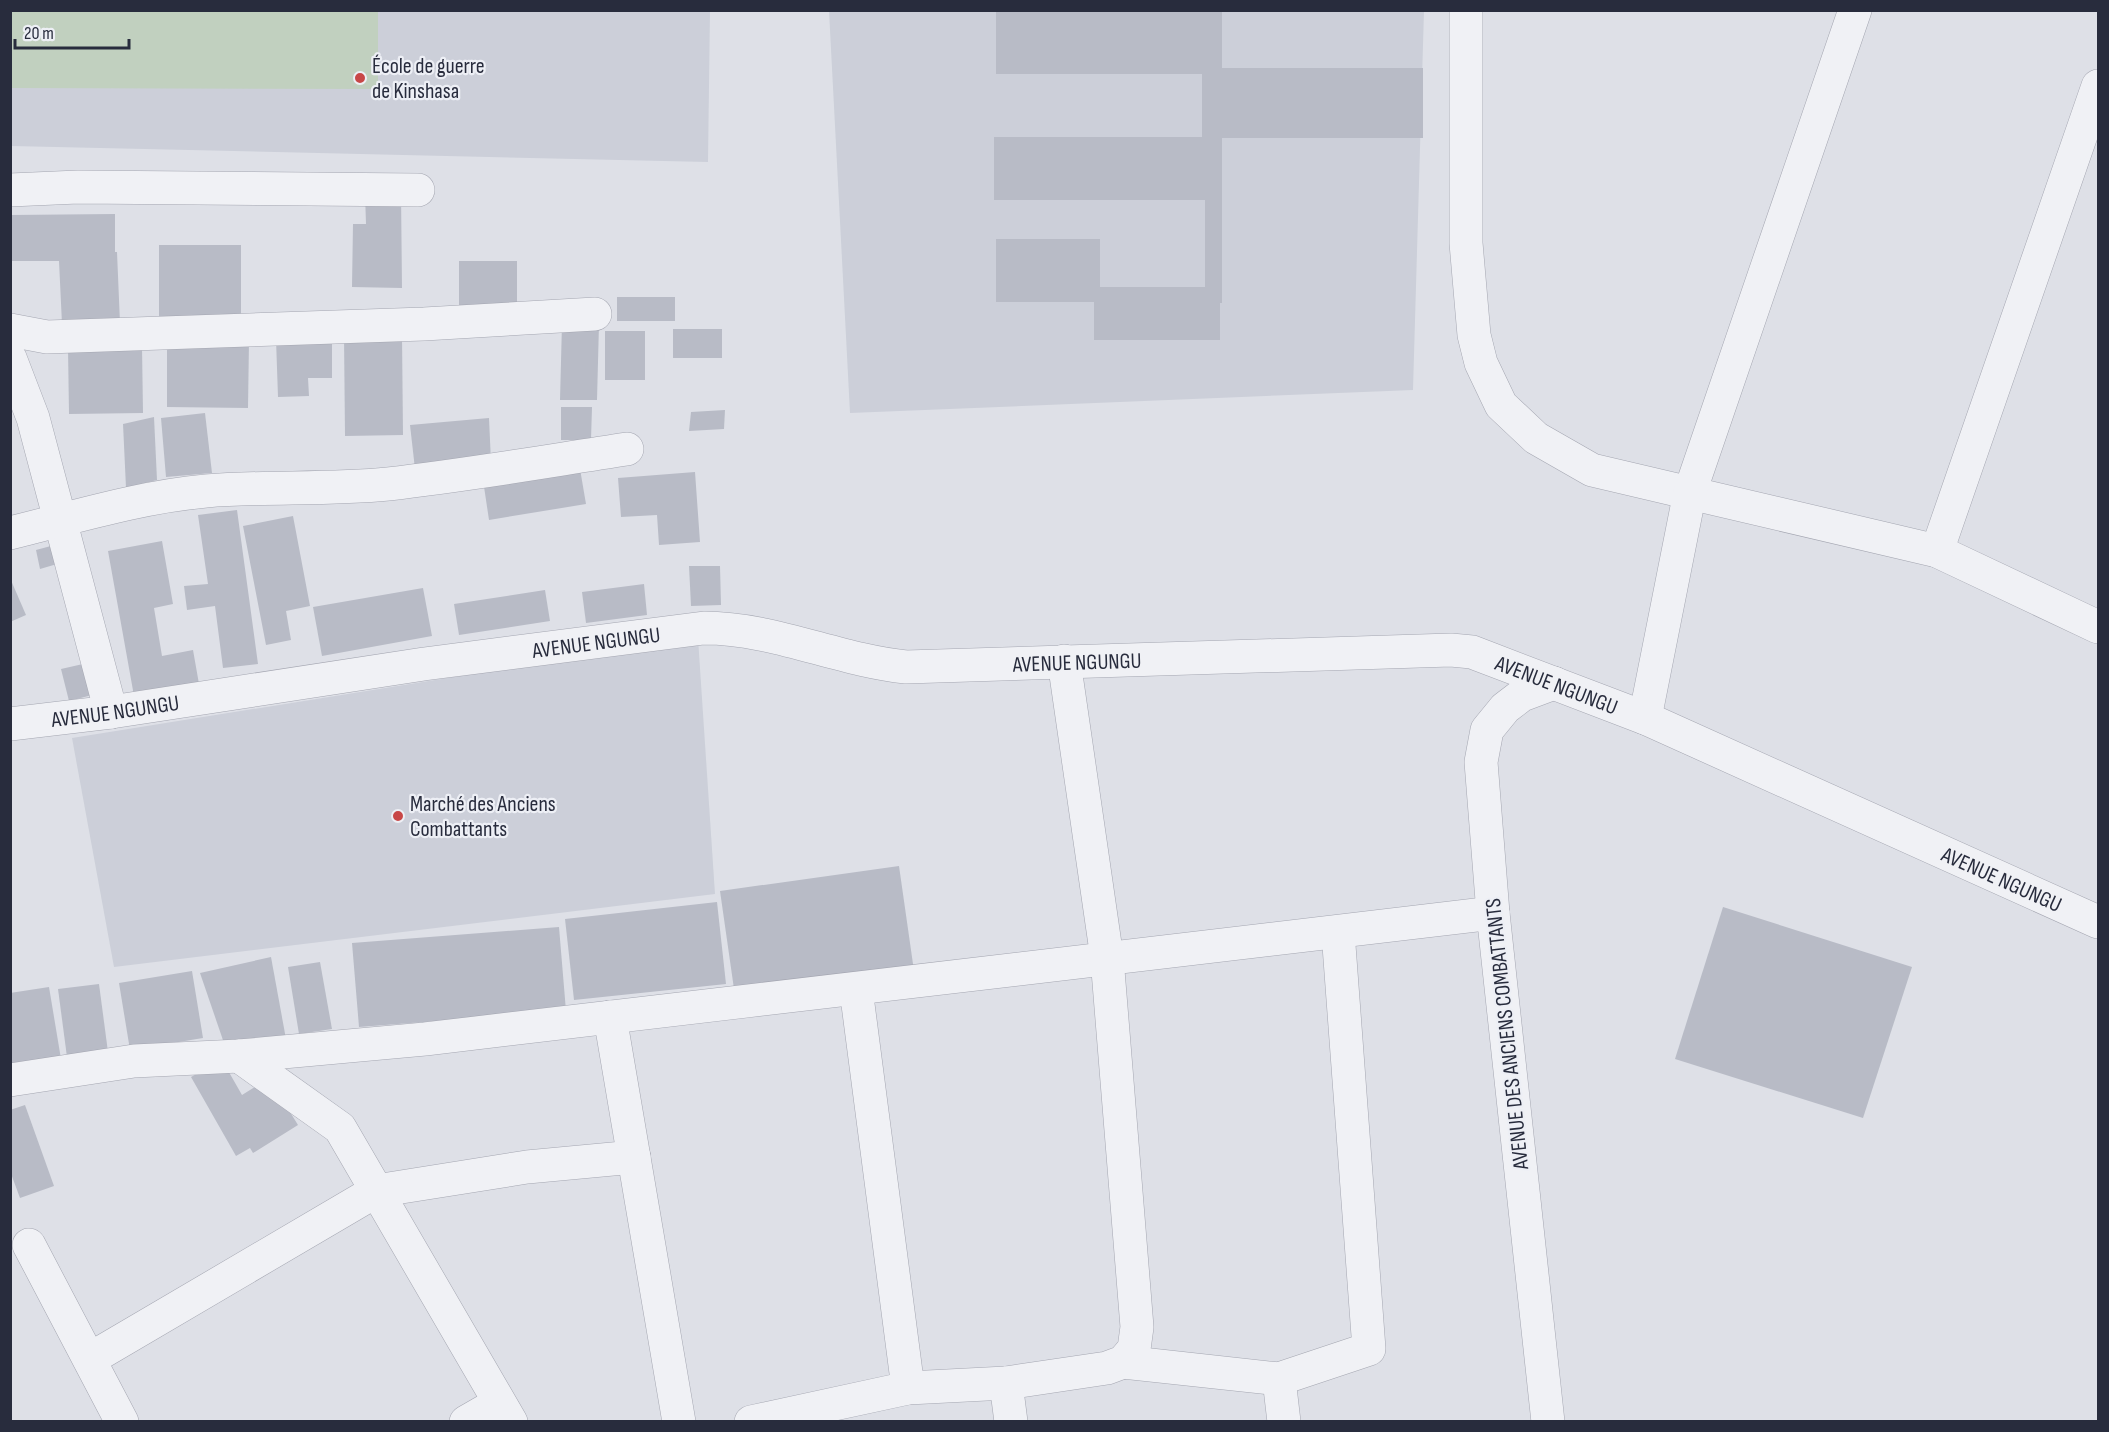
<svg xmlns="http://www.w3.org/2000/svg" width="2109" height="1432" viewBox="0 0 2109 1432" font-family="'Sofia Sans Condensed',sans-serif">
	<rect width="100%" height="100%" fill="#dee0e7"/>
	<g fill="#cccfd9">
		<path d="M 11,11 L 710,11 L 708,162 L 11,146 Z"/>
		<path d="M 829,11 L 1424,11 L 1413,390 L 850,413 Z"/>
		<path d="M 698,638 L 715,894 L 114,967 L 72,738 Z"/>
	</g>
	<path fill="#c1d0bf" d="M 11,10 L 378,11 L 378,89 L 11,88 Z"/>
	<g fill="#b8bbc6">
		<path d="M 996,10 L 1222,10 L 1222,68 L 1423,68 L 1423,138 L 1222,138 L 1222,303 L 1220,303 L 1220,340 L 1094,340 L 1094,302 L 996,302 L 996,239 L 1100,239 L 1100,287 L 1205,287 L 1205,200 L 994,200 L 994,137 L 1202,137 L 1202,74 L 996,74 Z"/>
		<path d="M 401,192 L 402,288 L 352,287 L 353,224 L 366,224 L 365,193 Z"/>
		<path d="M 115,214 L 115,252 L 117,252 L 120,323 L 62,324 L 59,261 L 11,261 L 10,215 Z"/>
		<rect x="159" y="245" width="82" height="79"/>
		<rect x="459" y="261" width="58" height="46"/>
		<rect x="617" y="297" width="58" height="24"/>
		<path d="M 562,323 L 599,324 L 597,400 L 560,400 Z"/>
		<rect x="673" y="329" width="49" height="29"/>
		<rect x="605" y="331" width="40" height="49"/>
		<path d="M 402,335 L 403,435 L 345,436 L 344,336 Z"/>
		<path d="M 332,337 L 332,378 L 308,378 L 309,396 L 278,397 L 276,339 Z"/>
		<path d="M 167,341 L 249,341 L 248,408 L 167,407 Z"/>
		<path d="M 142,346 L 143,413 L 69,414 L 68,348 Z"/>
		<path d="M 561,407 L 592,407 L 591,440 L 561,440 Z"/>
		<path d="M 725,410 L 724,429 L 689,431 L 691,412 Z"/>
		<path d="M 205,413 L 212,473 L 166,477 L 161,418 Z"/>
		<path d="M 154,417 L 157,480 L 126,488 L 123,424 Z"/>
		<path d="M 489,418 L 491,462 L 415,469 L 410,425 Z"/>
		<path d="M 579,463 L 586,504 L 489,520 L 483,480 Z"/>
		<path d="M 695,472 L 700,542 L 659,545 L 657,515 L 621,517 L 618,478 Z"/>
		<path d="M 237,510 L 258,664 L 223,668 L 215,606 L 187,610 L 184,586 L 208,584 L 198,515 Z"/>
		<path d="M 293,516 L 310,606 L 286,611 L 291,640 L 266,645 L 243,526 Z"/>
		<path d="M 162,541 L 173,604 L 154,608 L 162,656 L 193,650 L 199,684 L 134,696 L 108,551 Z"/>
		<path d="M 62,543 L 100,693 L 69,701 L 61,669 L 83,664 L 57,564 L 40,569 L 36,550 Z"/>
		<path d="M 689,566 L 720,566 L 721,605 L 691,606 Z"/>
		<path d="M 10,578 L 26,615 L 10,622 Z"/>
		<path d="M 644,584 L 647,615 L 586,623 L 582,592 Z"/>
		<path d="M 423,588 L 432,636 L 322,656 L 313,607 Z"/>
		<path d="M 545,590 L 550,621 L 459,635 L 454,604 Z"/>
		<path d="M 899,866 L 914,971 L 735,996 L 720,891 Z"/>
		<path d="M 717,902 L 726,984 L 574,1000 L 565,919 Z"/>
		<path d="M 1723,907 L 1912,967 L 1863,1118 L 1675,1059 Z"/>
		<path d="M 559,927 L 566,1011 L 359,1027 L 352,943 Z"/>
		<path d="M 271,957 L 286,1039 L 225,1046 L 200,973 Z"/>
		<path d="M 320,962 L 332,1029 L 299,1034 L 288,967 Z"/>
		<path d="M 192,971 L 203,1038 L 130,1050 L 119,983 Z"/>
		<path d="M 99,984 L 108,1052 L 67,1057 L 58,989 Z"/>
		<path d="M 49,987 L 62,1065 L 10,1066 L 10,993 Z"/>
		<path d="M 222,1060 L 242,1095 L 269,1078 L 298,1125 L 253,1153 L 250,1148 L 236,1156 L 191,1077 Z"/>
		<path d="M 25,1105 L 54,1186 L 20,1198 L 10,1171 L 10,1110 Z"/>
	</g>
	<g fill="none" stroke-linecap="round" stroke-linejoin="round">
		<g stroke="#a4a6b1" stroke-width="34">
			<g id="street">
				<path d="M 1466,10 L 1466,243 L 1474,335 L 1481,363 L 1501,405 L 1536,438 L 1592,470 L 1937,551 L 2098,627"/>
				<path d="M 10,190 L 78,187 L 418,190"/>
				<path d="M 10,330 L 47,337 L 424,324 L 595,314"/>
				<path d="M 10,358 L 33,418 L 111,712"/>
				<path d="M 10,533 C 75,517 140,497 206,491 C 267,486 328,490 388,484 C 468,475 548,461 627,449"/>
				<path d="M 1937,551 L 2098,86"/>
				<path d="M 1645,718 L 1690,492 L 1855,10"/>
				<path id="s1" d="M 10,724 L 111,712 L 424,664 L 704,628 C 773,628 838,660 906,667 L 1451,650 L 1472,652 L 1645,718 L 2098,922"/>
				<path d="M 856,989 L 908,1388"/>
				<path d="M 610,1017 L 679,1422"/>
				<path d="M 239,1056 L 340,1128 L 511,1422"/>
				<path d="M 10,1080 L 134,1061 L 239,1056 L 425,1039 L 1493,913"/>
				<path d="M 29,1245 L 122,1422"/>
				<path d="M 90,1359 L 376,1191 L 527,1167 L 634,1157"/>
				<path d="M 1123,1362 L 1279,1379 L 1369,1349 L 1338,932"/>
				<path d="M 1279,1379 L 1284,1422"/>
				<path d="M 1006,1383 L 1011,1422"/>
				<path d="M 466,1422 L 499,1403"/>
				<path d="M 751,1422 L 908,1388 L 1006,1383 L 1107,1368 L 1123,1362 L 1134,1349 L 1137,1327 L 1107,958 L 1064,661"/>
				<path d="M 1548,1422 L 1493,913 L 1481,762 L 1487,730 L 1505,708 L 1522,695 L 1554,683"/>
			</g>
		</g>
		<use href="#street" stroke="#f0f1f5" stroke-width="33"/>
	</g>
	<g fill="#c84747" stroke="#edeff5" stroke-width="2">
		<circle cx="360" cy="78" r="6"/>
		<circle cx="398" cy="816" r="6"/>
	</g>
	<g text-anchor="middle" stroke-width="4.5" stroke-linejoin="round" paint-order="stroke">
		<g font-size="22" fill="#282c3d" stroke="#edeff5" text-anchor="start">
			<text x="372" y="73">École de guerre<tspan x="372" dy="25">de Kinshasa</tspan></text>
			<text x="410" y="811">Marché des Anciens<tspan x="410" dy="25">Combattants</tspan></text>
		</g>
		<g font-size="22" fill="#282c3d" stroke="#edeff5">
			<text dy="8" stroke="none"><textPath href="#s1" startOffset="592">AVENUE NGUNGU</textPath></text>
			<text dy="8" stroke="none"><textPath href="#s1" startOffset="1078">AVENUE NGUNGU</textPath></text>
			<text dy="8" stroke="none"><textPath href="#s1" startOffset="1564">AVENUE NGUNGU</textPath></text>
			<text dy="8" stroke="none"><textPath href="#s1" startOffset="106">AVENUE NGUNGU</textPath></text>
			<text dy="8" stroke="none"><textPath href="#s1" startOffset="2050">AVENUE NGUNGU</textPath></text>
			<text transform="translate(1506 1034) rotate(-96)" y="8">AVENUE DES ANCIENS COMBATTANTS</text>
		</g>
	</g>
	<rect width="2109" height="1432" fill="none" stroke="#282c3d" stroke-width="24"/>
	<path d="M15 39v9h114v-9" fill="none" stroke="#282c3d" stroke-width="3"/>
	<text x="24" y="39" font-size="18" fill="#282c3d" stroke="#edeff5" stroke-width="4.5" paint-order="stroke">20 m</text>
</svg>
